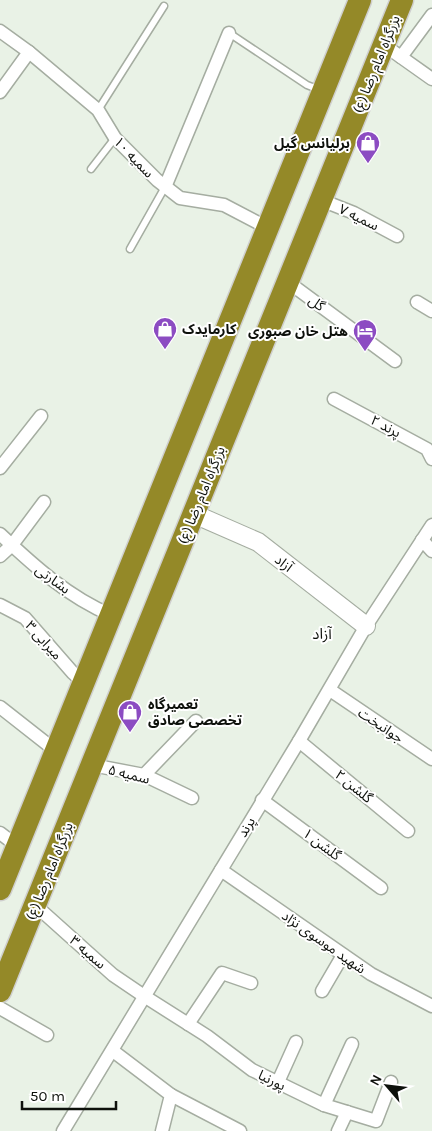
<svg xmlns="http://www.w3.org/2000/svg" width="432" height="1131" viewBox="0 0 432 1131" font-family="Karla,'Noto Sans Arabic',sans-serif">
	<rect width="100%" height="100%" fill="#e9f2e6"/>
	<g fill="none" stroke-linecap="round" stroke-linejoin="round">
		<g stroke="#a5ada1" stroke-width="9">
			<g id="lane">
				<path d="M 229,33 L 307,85 L 320,90"/>
				<path d="M 98,110 L 164,6"/>
				<path d="M 91,169 L 115,138"/>
				<path d="M 130,249 L 165,187"/>
			</g>
		</g>
		<g stroke="#a5ada1" stroke-width="15">
			<g id="street">
				<path d="M 0,31 L 29,52 L 98,110 L 115,138 L 157,180 L 180,198 L 224,205 L 268,228"/>
				<path d="M 384,45 L 432,79"/>
				<path d="M 401,57 L 432,15"/>
				<path d="M 0,92 L 29,52"/>
				<path d="M 165,187 L 229,33"/>
				<path d="M 321,200 L 354,213 L 397,236"/>
				<path d="M 288,282 L 395,361"/>
				<path d="M 417,302 L 432,311"/>
				<path d="M 334,399 L 427,449 L 432,459"/>
				<path d="M 0,468 L 41,416"/>
				<path d="M 0,534 C 33,565 68,597 111,615"/>
				<path d="M 422,540 L 432,551"/>
				<path d="M 0,556 L 12,545 L 44,502"/>
				<path d="M 0,605 L 25,618 L 73,673 L 84,683"/>
				<path d="M 330,690 L 432,759"/>
				<path d="M 0,707 L 56,751"/>
				<path d="M 299,741 L 408,831"/>
				<path d="M 92,765 L 144,775 L 192,798"/>
				<path d="M 144,775 L 196,721"/>
				<path d="M 262,800 L 381,888"/>
				<path d="M 0,833 L 17,846"/>
				<path d="M 221,870 L 371,974 L 432,1006"/>
				<path d="M 35,905 L 113,975 L 144,996 L 207,1036 L 252,1070 L 324,1105 L 376,1121 L 391,1082"/>
				<path d="M 322,991 L 343,955"/>
				<path d="M 0,1008 L 47,1035"/>
				<path d="M 188,1024 L 222,973 L 251,983"/>
				<path d="M 113,1051 L 171,1095 L 162,1131"/>
				<path d="M 278,1082 L 296,1042"/>
				<path d="M 171,1095 L 240,1131"/>
				<path d="M 324,1105 L 352,1044"/>
				<path d="M 63,1131 L 299,741 L 366,626 L 432,525"/>
				<path d="M 338,1131 L 347,1112"/>
			</g>
		</g>
		<g stroke="#a5ada1" stroke-width="20">
			<path id="secondary" d="M 194,514 L 258,542 L 366,626"/>
		</g>
		<g stroke="#cfcfce" stroke-width="25">
			<g id="highway">
				<path d="M 0,889 L 360,0"/>
				<path d="M 0,991 L 402,0"/>
			</g>
		</g>
		<use href="#lane" stroke="#fff" stroke-width="6"/>
		<use href="#street" stroke="#fff" stroke-width="12"/>
		<use href="#secondary" stroke="#fff" stroke-width="18"/>
		<use href="#highway" stroke="#948928" stroke-width="22"/>
	</g>
	<defs>
		<g id="shop-pin" transform="scale(1.25)"><path d="M0 17L-7.5 6A9.5 9.5 0 1 1 7.5 6Z" fill="#8c4cc2" stroke="#fff"/><path d="M-5-2.5h2.3a2.7 3.5 0 0 1 5.4 0H5L5.5 6h-11ZM-1.5-2.5h3a1.5 2.3 0 0 0-3 0Z" fill="#fff"/></g>
		<g id="hotel-pin" transform="scale(1.25)"><path d="M0 17L-7.5 6A9.5 9.5 0 1 1 7.5 6Z" fill="#8c4cc2" stroke="#fff"/><path d="M-6-4.5h1.5V1H6V5H4.5V3h-9V5H-6ZM-4 0a1.8 1.8 0 1 1 3.6 0ZM.5 0V-2.5h3Q6-2.5 6 0Z" fill="#fff"/></g>
	</defs>
	<g fill-rule="evenodd">
		<use href="#shop-pin" x="368" y="143"/>
		<use href="#shop-pin" x="165" y="329"/>
		<use href="#hotel-pin" x="365" y="331"/>
		<use href="#shop-pin" x="130" y="712"/>
	</g>
	<g text-anchor="middle" stroke-width="4" stroke-linejoin="round" paint-order="stroke">
		<g font-size="14" fill="#0e110c" stroke="#fff">
			<text transform="translate(376 64) rotate(-68)" y="5">بزرگراه امام رضا (ع)</text>
			<text transform="translate(134 157) rotate(46)" y="5">سمیه ۱۰</text>
			<text transform="translate(359 217) rotate(26)" y="5">سمیه ۷</text>
			<text transform="translate(317 303) rotate(36)" y="5">گل</text>
			<text transform="translate(386 426) rotate(28)" y="5">پرند ۲</text>
			<text transform="translate(201 495) rotate(-68)" y="5">بزرگراه امام رضا (ع)</text>
			<text transform="translate(284 563) rotate(38)" y="5">آزاد</text>
			<text transform="translate(53 579) rotate(36)" y="5">بشارتی</text>
			<text transform="translate(44 640) rotate(48)" y="5">میرابی ۳</text>
			<text transform="translate(381 725) rotate(34)" y="5">جوانبخت</text>
			<text transform="translate(129 774) rotate(14)" y="5">سمیه ۵</text>
			<text transform="translate(354 786) rotate(39)" y="5">گلشن ۲</text>
			<text transform="translate(246 827) rotate(-59)" y="5">پرند</text>
			<text transform="translate(322 844) rotate(37)" y="5">گلشن ۱</text>
			<text transform="translate(49 871) rotate(-68)" y="5">بزرگراه امام رضا (ع)</text>
			<text transform="translate(324 942) rotate(35)" y="5">شهید موسوی نژاد</text>
			<text transform="translate(88 952) rotate(41)" y="5">سمیه ۳</text>
			<text transform="translate(272 1080) rotate(26)" y="5">پورنیا</text>
		</g>
		<g font-size="14" font-weight="bold" fill="#0e110c" stroke="#fff" text-anchor="end">
			<text x="350" y="148">برلیانس گیل</text>
			<text x="182" y="334" text-anchor="start">کارمایدک</text>
			<text x="348" y="336">هتل خان صبوری</text>
			<text x="148" y="709" text-anchor="start">تعمیرگاه<tspan x="148" dy="16">تخصصی صادق</tspan></text>
		</g>
		<g font-size="15" fill="#0e110c" stroke="#fff">
			<text x="322" y="639">آزاد</text>
		</g>
	</g>
	<g transform="translate(387 1086) rotate(298)" stroke="#ffffff" stroke-width="4" paint-order="stroke">
	<path d="M0-4L9 19L0 12L-9 19Z" fill="#0e110c"/>
	<text y="-8" font-size="14" font-weight="bold" text-anchor="middle" fill="#0e110c">N</text>
	</g>
	<path d="M22 1101v8h94v-8" fill="none" stroke="#0e110c" stroke-width="2.5"/>
	<text x="30" y="1101" font-size="15" fill="#0e110c" stroke="#ffffff" stroke-width="4" paint-order="stroke">50 m</text>
</svg>
